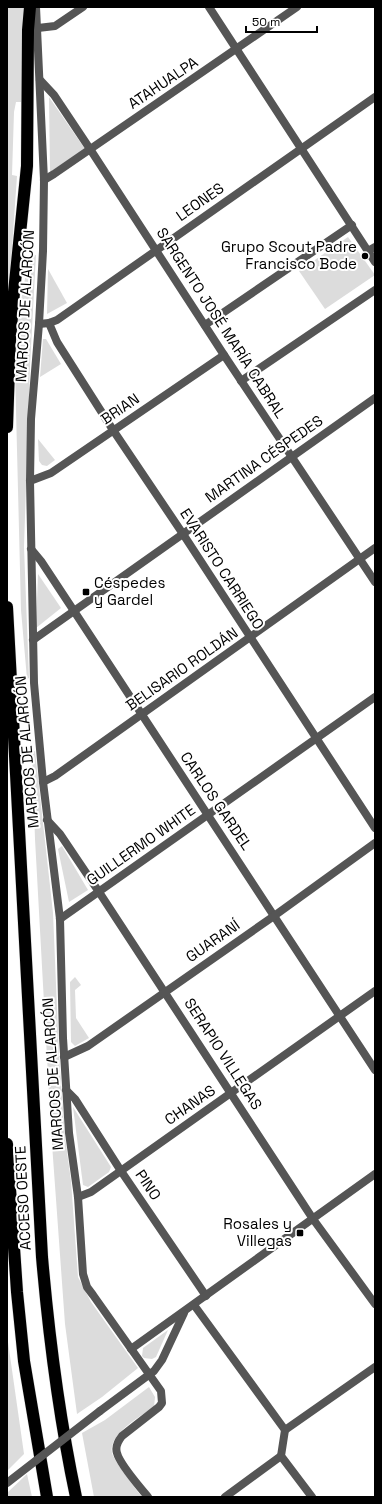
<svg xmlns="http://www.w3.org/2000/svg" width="382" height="1504" viewBox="0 0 382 1504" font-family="'Space Grotesk',sans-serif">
	<rect width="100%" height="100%" fill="#fff"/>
	<g fill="#dcdcdc">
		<path d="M 7,7 L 27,7 L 22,102 L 16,102 L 14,112 L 12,175 L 17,176 L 7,320 Z"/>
		<path d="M 49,97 L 85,149 L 50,172 Z"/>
		<path d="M 348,237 L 375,275 L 325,309 L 299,271 Z"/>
		<path d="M 36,255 L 30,366 L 24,547 L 29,678 L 27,679 L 21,610 L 15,370 L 18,318 L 29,256 Z"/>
		<path d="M 48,269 L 67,303 L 47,314 Z"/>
		<path d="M 43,339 L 46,339 L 61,364 L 40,377 Z"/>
		<path d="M 38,439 L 55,460 L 47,466 L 42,465 L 39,461 Z"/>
		<path d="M 38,574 L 61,608 L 36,628 Z"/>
		<path d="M 35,751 L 53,913 L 59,1055 L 65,1137 L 71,1181 L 78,1277 L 91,1302 L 138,1368 L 102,1397 L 77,1414 L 65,1324 L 51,1130 L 35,839 L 32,752 Z"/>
		<path d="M 62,846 L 88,890 L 69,902 L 58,849 Z"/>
		<path d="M 75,977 L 81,985 L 75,990 L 76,1018 L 89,1038 L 75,1046 L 71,1042 L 70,982 Z"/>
		<path d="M 73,1107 L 111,1167 L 109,1172 L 88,1187 L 83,1185 Z"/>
		<path d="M 168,1330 L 156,1357 L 152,1359 L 144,1358 L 142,1356 L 143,1348 Z"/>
		<path d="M 7,1335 L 24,1454 L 7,1471 Z"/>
		<path d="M 149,1387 L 155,1397 L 154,1407 C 141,1416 108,1434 112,1453 C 114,1461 136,1489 142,1497 L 94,1497 L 82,1433 L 105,1420 Z"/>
		<path d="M 27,1474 L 32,1497 L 7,1497 L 7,1493 Z"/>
	</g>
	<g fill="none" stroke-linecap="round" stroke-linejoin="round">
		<g stroke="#dbdbdb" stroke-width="13">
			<g id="motorway">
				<path d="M 7,427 L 10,340 L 14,292 L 27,166 L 28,30 L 30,7"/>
				<path d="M 7,607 L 42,1257 C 49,1338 59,1417 76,1497"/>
				<path d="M 7,1144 L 17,1292 L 24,1361 L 47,1497"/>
			</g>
		</g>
		<g stroke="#555" stroke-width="8">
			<path d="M 209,7 L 375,262"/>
			<path d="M 38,28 L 55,26 L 83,7"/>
			<path d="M 40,80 L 54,95 L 90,149 L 224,355 L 375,582"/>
			<path d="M 44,180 L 54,174 L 297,7"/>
			<path d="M 368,251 L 375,247"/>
			<path d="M 49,323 L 57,342 L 113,430 L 183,534 L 375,828"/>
			<path d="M 39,324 L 49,323 L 57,320 L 375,97"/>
			<path d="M 205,325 L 352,225"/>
			<path d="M 241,381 L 375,290"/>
			<path d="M 30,481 L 51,473 L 224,355"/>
			<path d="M 31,549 L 41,561 L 74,611 L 375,1070"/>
			<path d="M 33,640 L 375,398"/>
			<path d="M 43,782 L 55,776 L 375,548"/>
			<path d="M 47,820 L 60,834 L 99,892 L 313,1219 L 375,1304"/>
			<path d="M 60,919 L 375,697"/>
			<path d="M 64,1057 L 88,1046 L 274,916 L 375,843"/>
			<path d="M 66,1090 L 75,1099 L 121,1171 L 206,1296"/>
			<path d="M 78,1197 L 91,1192 L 375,991"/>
			<path d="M 194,1305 L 285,1430 L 281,1456 L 312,1497"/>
			<path d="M 285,1430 L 375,1367"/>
			<path d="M 225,1497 L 281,1456"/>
		</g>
		<g stroke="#555" stroke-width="8">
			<path d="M 36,7 L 44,180 L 43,251 L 39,324 L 31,419 L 30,481 L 34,683 L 43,782 L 60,919 L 63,1038 L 69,1133 L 78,1197 L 83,1274 L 87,1287 L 93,1295 L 161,1391 L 162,1403 L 159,1407 L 122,1436 C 118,1441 115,1447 117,1453 C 120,1465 140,1487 148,1497"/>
			<path d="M 131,1349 L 375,1174"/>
			<path d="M 100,1411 L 154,1371 L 162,1360 L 184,1313"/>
		</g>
		<use href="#motorway" stroke="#000" stroke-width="12"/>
		<path stroke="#555" stroke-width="8" d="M 7,1483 L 100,1411"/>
	</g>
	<g fill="#000" stroke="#fff" stroke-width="1.5">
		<circle cx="365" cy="256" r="4"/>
		<rect x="82" y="588" width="8" height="8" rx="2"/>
		<rect x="296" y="1229" width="8" height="8" rx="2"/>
	</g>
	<g text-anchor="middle" stroke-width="4" stroke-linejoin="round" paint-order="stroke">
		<g font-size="15" fill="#000" stroke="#fff">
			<text transform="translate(163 83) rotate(-34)" y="5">ATAHUALPA</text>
			<text transform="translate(200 202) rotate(-35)" y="5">LEONES</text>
			<text transform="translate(25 306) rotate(-87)" y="5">MARCOS DE ALARCÓN</text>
			<text transform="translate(221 323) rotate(57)" y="5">SARGENTO JOSÉ MARÍA CABRAL</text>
			<text transform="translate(120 409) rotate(-34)" y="5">BRIAN</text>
			<text transform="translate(264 459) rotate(-35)" y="5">MARTINA CÉSPEDES</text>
			<text transform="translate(222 569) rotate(57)" y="5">EVARISTO CARRIEGO</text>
			<text transform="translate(182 669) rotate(-35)" y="5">BELISARIO ROLDÁN</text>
			<text transform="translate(27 752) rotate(-95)" y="5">MARCOS DE ALARCÓN</text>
			<text transform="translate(216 801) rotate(56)" y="5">CARLOS GARDEL</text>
			<text transform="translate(141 845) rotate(-35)" y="5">GUILLERMO WHITE</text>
			<text transform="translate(213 941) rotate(-35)" y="5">GUARANÍ</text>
			<text transform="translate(223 1054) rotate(57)" y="5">SERAPIO VILLEGAS</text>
			<text transform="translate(53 1074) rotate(-94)" y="5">MARCOS DE ALARCÓN</text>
			<text transform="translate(190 1105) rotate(-35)" y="5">CHANAS</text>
			<text transform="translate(148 1185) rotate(56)" y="5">PINO</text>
			<text transform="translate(23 1198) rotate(-93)" y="5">ACCESO OESTE</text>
		</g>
		<g font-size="15" fill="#000" stroke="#fff" text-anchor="end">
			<text x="357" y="252">Grupo Scout Padre<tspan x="357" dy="17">Francisco Bode</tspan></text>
			<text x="94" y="588" text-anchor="start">Céspedes<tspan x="94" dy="17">y Gardel</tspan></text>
			<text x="292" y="1229">Rosales y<tspan x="292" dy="17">Villegas</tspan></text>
		</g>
	</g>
	<rect width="382" height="1504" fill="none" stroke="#000000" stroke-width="16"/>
	<path d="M246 26v6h71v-6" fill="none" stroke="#000000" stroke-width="2"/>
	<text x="252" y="26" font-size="12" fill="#000000" stroke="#ffffff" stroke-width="3" paint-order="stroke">50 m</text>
</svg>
